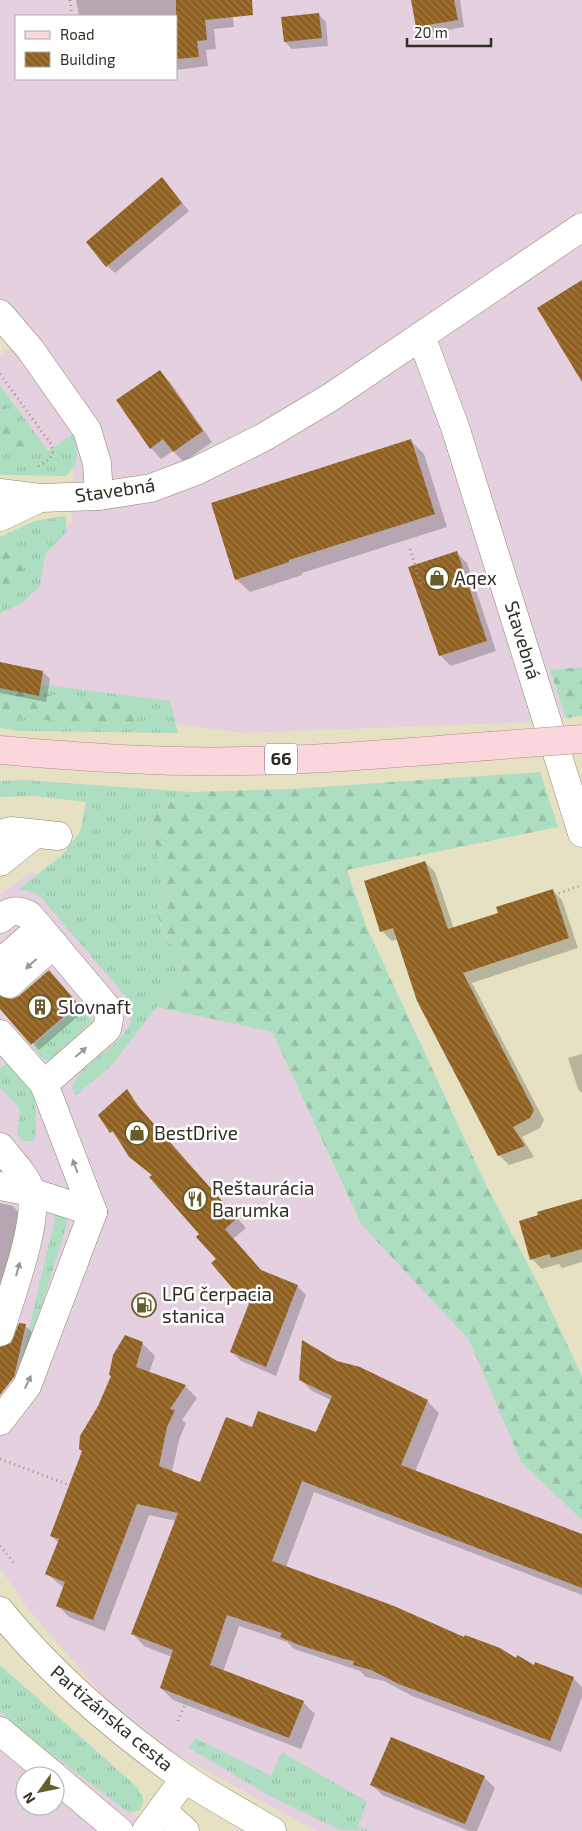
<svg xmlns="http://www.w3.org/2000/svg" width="582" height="1831" viewBox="0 0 582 1831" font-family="'Exo 2',sans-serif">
	<defs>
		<pattern id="grass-tufts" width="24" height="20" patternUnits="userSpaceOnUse" patternTransform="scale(1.25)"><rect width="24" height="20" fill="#aedec1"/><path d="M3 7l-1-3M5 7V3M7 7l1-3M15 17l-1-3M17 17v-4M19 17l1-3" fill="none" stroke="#96bfa6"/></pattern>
		<pattern id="forest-firs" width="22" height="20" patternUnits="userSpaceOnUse" patternTransform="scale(1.25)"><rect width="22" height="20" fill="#aedec1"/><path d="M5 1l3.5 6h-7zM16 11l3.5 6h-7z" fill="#96bfa6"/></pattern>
		<pattern id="building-back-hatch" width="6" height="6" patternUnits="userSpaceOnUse" patternTransform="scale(1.25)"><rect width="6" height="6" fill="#90601f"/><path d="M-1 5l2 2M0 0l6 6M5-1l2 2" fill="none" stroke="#9f7d4e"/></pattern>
	</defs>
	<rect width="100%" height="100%" fill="#e7e1c3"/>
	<g fill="#e4d0df" fill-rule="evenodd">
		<path d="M 0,0 L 582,0 L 582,667 L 550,670 L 566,718 L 536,722 L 243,733 L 0,702 L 0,550 L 15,542 L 72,523 L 73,469 L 79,453 L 56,446 L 48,451 L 0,385 L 0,355 L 14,344 L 0,328 ZM 16,16 L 176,16 L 176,79 L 16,79 Z"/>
		<path d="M 33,871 L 157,1007 L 272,1032 L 358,1219 L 469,1340 L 521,1462 L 582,1520 L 582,1831 L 316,1831 L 176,1754 L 107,1700 L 27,1608 L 0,1568 L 0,894 Z"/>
		<path d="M 0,1711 L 28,1736 L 129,1813 L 179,1831 L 0,1831 ZM 25,1776 L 55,1776 L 55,1806 L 25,1806 Z"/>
	</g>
	<g fill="url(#grass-tufts)">
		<path d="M 0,385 L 48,451 L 73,434 C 79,452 80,462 66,476 L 0,475 Z"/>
		<path d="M 66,516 L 66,533 L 45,554 L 40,586 L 23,602 L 0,613 L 0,537 L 34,521 Z"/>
		<path d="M 0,679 L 170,701 L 178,733 L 19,731 L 0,728 Z"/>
		<path d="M 24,780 L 192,792 L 148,813 L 167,889 L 156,912 L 167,938 L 185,963 L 174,985 L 110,1067 L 75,1096 L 72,1087 C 86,1053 137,1046 132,1004 L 39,895 L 28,891 L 18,890 L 62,855 L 80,832 L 86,802 L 34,796 L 0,797 L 0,781 Z"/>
		<path d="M 79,1006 L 91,1018 L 91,1022 L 51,1059 L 44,1060 L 32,1046 Z"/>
		<path d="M 9,1061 L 30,1088 L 35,1098 L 36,1137 L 32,1141 L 24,1141 L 17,1135 L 20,1109 L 0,1087 L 0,1069 Z"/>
		<path d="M 56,1214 L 65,1214 L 67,1224 L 23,1366 L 20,1366 Z"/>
		<path d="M 0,1665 L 137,1787 L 144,1800 L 140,1810 L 129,1813 L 28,1736 L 0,1711 Z"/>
		<path d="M 195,1738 L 271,1776 L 282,1752 L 367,1802 L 358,1826 L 370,1831 L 340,1830 L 272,1797 L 189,1748 Z"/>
	</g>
	<g fill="url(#forest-firs)">
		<path d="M 0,400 L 33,447 L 17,452 L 0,450 Z"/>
		<path d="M 3,544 L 32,550 L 17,583 L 0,589 L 0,546 Z"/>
		<path d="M 582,667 L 582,716 L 566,718 L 550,670 Z"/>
		<path d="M 0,690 L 135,703 L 138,727 L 0,716 Z"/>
		<path d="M 540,772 L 558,827 L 347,870 L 366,926 L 487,1187 L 542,1291 L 582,1376 L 582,1520 L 521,1462 L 469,1340 L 361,1224 L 272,1032 L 157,1007 L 174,985 L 185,963 L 167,938 L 156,912 L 167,889 L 148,813 L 192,792 L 291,789 Z"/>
	</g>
	<g fill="#0003">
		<path d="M 76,0 L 231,0 L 234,27 L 214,29 L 216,49 L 206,50 L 208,66 L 176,70 L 176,16 L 79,16 Z"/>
		<path d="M 412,0 L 460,0 L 464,27 L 425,34 L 417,27 Z"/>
		<path d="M 318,14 L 326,22 L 328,46 L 292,49 L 285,42 Z"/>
		<path d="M 162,179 L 189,211 L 115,273 L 107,266 Z"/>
		<path d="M 159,371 L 170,382 L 212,442 L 184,462 L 173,451 L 161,459 L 151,448 Z"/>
		<path d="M 411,441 L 424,454 L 447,527 L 302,573 L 302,575 L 250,592 L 236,579 Z"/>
		<path d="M 457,553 L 467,563 L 496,651 L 451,666 L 441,656 L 410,568 Z"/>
		<path d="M 0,663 L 43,672 L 50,679 L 46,702 L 0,693 Z"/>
		<path d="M 425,862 L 435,872 L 454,929 L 499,914 L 552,890 L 562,900 L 578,948 L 472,983 L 544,1120 L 540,1128 L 522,1137 L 534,1157 L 509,1165 L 499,1155 L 398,939 L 392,941 L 382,931 Z"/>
		<path d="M 55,978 L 84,1011 L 39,1050 L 0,1005 L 0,995 L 2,999 L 12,1001 Z"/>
		<path d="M 582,1054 L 582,1093 L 578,1089 L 568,1058 Z"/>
		<path d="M 127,1091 L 147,1117 L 246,1228 L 233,1239 L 262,1272 L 297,1286 L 306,1295 L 276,1376 L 241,1361 L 232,1352 L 250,1305 L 241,1296 L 201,1234 L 153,1176 L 130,1156 L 100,1115 Z"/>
		<path d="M 582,1200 L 582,1262 L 562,1268 L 559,1264 L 542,1269 L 532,1259 Z"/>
		<path d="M 0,1203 L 13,1206 L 19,1213 L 0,1301 Z"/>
		<path d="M 25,1326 L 32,1332 L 21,1379 L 0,1375 L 0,1348 L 12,1344 Z"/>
		<path d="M 126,1337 L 143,1344 L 155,1356 L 149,1373 L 185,1386 L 197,1398 L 182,1420 L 186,1423 L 179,1440 L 172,1472 L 201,1483 L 253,1428 L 317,1434 L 331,1400 L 312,1391 L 300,1379 L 337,1362 L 427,1401 L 439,1413 L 415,1472 L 582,1535 L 582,1595 L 314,1492 L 286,1567 L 534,1667 L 573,1678 L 582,1687 L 582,1697 L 561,1752 L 412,1696 L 384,1681 L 366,1677 L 360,1671 L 294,1649 L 287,1642 L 239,1626 L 223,1672 L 303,1702 L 315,1714 L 301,1749 L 173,1700 L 161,1688 L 172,1657 L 144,1646 L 133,1634 L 176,1521 L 149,1515 L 105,1631 L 69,1617 L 57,1605 L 64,1588 L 47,1574 L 59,1543 L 51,1536 Z"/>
		<path d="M 484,1777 L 495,1788 L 477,1831 L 469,1831 L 382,1795 L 372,1785 Z"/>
	</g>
	<g fill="url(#building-back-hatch)">
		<path d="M 176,0 L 252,0 L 253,15 L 205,20 L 207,40 L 197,41 L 199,57 L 176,59 Z"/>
		<path d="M 411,0 L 454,0 L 458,20 L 416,27 Z"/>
		<path d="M 319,13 L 322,38 L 284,42 L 281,17 Z"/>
		<path d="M 162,177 L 182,203 L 106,267 L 86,242 Z"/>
		<path d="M 582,280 L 582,382 L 537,308 Z"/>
		<path d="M 160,370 L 203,431 L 173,452 L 163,439 L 150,449 L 116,400 Z"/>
		<path d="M 411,439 L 435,514 L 289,560 L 289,562 L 235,580 L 211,503 Z"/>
		<path d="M 457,551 L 487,641 L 439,656 L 408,567 Z"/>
		<path d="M 0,662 L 43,671 L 39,696 L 0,688 Z"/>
		<path d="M 425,861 L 448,929 L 498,913 L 496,907 L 553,889 L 569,938 L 463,973 L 534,1110 L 530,1118 L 513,1127 L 525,1146 L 498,1156 L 417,1001 L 393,928 L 380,932 L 364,881 Z"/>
		<path d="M 49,970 L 78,1004 L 31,1045 L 0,1009 L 0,996 L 12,999 L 19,996 Z"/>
		<path d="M 127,1089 L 138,1106 L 237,1218 L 225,1229 L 261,1270 L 298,1285 L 266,1367 L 230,1352 L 250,1301 L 240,1297 L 211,1263 L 216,1259 L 196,1237 L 199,1234 L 149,1177 L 152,1175 L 129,1157 L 113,1131 L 110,1133 L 98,1115 Z"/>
		<path d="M 582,1199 L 582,1249 L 551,1258 L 549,1254 L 530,1260 L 519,1221 L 538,1215 L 537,1212 Z"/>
		<path d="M 19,1323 L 26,1324 L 14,1377 L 0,1395 L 0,1347 L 11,1343 Z"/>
		<path d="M 125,1335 L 143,1342 L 136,1367 L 186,1385 L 170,1409 L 175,1410 L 167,1427 L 159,1466 L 200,1482 L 226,1417 L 252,1427 L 258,1411 L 316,1432 L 332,1396 L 299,1380 L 302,1340 L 337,1361 L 360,1367 L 428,1400 L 401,1465 L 582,1534 L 582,1588 L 302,1481 L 272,1561 L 394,1606 L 464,1637 L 465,1635 L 500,1648 L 516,1658 L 517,1655 L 534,1665 L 535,1662 L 574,1677 L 550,1741 L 399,1684 L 371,1670 L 353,1665 L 354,1661 L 344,1659 L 299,1645 L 280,1637 L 282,1633 L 227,1615 L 210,1665 L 304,1701 L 289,1738 L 160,1688 L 173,1650 L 131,1634 L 178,1513 L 137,1504 L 93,1620 L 56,1606 L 65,1582 L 45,1574 L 59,1539 L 50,1536 L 82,1451 L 79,1449 L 80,1436 L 98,1406 L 111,1376 L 109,1375 L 113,1355 Z"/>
		<path d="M 391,1737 L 485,1776 L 465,1824 L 370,1785 Z"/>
	</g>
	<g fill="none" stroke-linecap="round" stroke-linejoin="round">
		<g stroke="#8e886c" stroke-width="29">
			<g id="minor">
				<path d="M 0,314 L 30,349 L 87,430 L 97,463 L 99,496"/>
				<path d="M 421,336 L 455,427 L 582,833"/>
				<path d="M 0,493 L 40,498 L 99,496 L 151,488 L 196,471 L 264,437 L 331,397 L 582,227"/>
				<path d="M 0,517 L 40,498"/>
				<path d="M 0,834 L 11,831 L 58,836"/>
				<path d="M 0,862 L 35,834"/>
				<path d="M 0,919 C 10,910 17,909 29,915 L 107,1008 L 109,1019 L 107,1029 L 44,1084"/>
				<path d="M 0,963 L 40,928"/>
				<path d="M 9,984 L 54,944"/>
				<path d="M 0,1034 L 44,1084 L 93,1212 L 27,1386 L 0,1421"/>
				<path d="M 0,1147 C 11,1161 25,1174 31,1191 C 40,1220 9,1301 0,1332"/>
				<path d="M 0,1186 L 31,1192 L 93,1212"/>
				<path d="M 0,1611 C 52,1675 116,1730 184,1778 C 212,1797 243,1813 272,1831"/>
				<path d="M 0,1731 L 54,1776"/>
				<path d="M 55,1777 L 119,1831"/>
				<path d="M 163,1811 L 185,1831"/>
				<path d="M 146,1831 L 185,1778"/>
			</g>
		</g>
		<g stroke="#b3898e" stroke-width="29">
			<path id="major" d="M 0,750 C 80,757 162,763 243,761 C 325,760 407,752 489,746"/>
		</g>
		<g stroke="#9d9882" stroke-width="3" stroke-dasharray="1 4" stroke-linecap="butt">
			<path d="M 70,0 L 72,16"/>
			<path d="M 0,374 L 51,444 L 53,452 L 50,459 L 35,468"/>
			<path d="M 410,549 L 421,584 L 425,582"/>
			<path d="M 554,895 L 582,885"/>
			<path d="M 0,1459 L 69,1485"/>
			<path d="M 0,1546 L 14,1563"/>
			<path d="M 178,1721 L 187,1699"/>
		</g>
		<use href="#minor" stroke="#fff" stroke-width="28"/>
		<use href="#major" stroke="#fbd6dd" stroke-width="28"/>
		<g stroke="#b3898e" stroke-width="29" stroke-linecap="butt">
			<path id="major-bridge" d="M 489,746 L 582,739"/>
		</g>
		<use href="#major-bridge" stroke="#fbd6dd" stroke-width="28"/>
	</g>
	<defs><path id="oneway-solid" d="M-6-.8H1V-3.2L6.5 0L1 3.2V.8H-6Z" transform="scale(1.25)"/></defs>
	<g fill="#989791">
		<use href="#oneway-solid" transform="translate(31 964) rotate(138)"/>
		<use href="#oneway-solid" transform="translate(81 1052) rotate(-41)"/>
		<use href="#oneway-solid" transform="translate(75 1166) rotate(-111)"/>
		<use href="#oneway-solid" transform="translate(18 1269) rotate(-74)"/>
		<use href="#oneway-solid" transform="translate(28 1382) rotate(-65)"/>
	</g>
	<defs>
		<g id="shop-ring" transform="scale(1.25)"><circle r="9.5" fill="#fff" stroke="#655d2a" stroke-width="1.5"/><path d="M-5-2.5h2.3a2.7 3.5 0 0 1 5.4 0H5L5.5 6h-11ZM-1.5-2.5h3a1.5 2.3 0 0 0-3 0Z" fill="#655d2a"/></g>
		<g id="building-ring" transform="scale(1.25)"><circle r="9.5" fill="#fff" stroke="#655d2a" stroke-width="1.5"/><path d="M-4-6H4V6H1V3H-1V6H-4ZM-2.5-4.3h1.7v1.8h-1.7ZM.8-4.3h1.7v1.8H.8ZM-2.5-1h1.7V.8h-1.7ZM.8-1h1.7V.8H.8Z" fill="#655d2a"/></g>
		<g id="restaurant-ring" transform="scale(1.25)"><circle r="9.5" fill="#fff" stroke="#655d2a" stroke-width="1.5"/><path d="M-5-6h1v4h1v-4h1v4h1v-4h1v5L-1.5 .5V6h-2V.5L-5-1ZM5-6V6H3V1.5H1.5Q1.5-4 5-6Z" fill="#655d2a"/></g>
		<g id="fuel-ring" transform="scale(1.25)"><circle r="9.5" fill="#fff" stroke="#655d2a" stroke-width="1.5"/><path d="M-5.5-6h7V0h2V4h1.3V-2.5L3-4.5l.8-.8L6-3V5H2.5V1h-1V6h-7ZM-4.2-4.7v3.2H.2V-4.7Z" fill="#655d2a"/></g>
	</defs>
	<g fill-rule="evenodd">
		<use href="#shop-ring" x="437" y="578"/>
		<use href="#building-ring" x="40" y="1007"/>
		<use href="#shop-ring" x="137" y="1133"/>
		<use href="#restaurant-ring" x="195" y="1199"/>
		<use href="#fuel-ring" x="144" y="1305"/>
	</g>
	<g text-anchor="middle" stroke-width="5" stroke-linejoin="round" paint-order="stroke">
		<rect fill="#fff" stroke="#6f6d65" stroke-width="1" x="265" y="743.5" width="32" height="31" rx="4"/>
		<g font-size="18" font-weight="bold" fill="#312f23">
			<text x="281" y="765">66</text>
		</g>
		<g font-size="19" fill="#312f23" stroke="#fff">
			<text transform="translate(115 490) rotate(-8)" y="7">Stavebná</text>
			<text transform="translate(523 640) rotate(73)" y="7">Stavebná</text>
			<text transform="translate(112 1718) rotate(40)" y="7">Partizánska cesta</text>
		</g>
		<g font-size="19" fill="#312f23" stroke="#fff" text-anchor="start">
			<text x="454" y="585">Aqex</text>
			<text x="58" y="1014">Slovnaft</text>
			<text x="154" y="1140">BestDrive</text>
			<text x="212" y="1195">Reštaurácia<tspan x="212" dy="22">Barumka</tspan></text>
			<text x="162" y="1301">LPG čerpacia<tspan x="162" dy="22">stanica</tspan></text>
		</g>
	</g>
	<rect x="15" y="15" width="162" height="65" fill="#ffffff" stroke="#adaca7"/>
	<rect x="25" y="31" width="25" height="8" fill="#fbd6dd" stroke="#adaca7"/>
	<text x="60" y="40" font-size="15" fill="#312f23">Road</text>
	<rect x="25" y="52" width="25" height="15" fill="url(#building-back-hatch)" stroke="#adaca7"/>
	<text x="60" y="65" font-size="15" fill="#312f23">Building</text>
	<g transform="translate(40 1791) rotate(237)"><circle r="24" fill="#ffffff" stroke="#adaca7"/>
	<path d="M0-4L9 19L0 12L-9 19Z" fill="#655d2a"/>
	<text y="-8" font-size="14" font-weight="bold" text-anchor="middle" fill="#312f23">N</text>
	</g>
	<path d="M407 38v8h84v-8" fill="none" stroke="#312f23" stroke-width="2.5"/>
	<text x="414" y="38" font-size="15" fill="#312f23" stroke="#ffffff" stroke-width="4" paint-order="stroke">20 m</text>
</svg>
